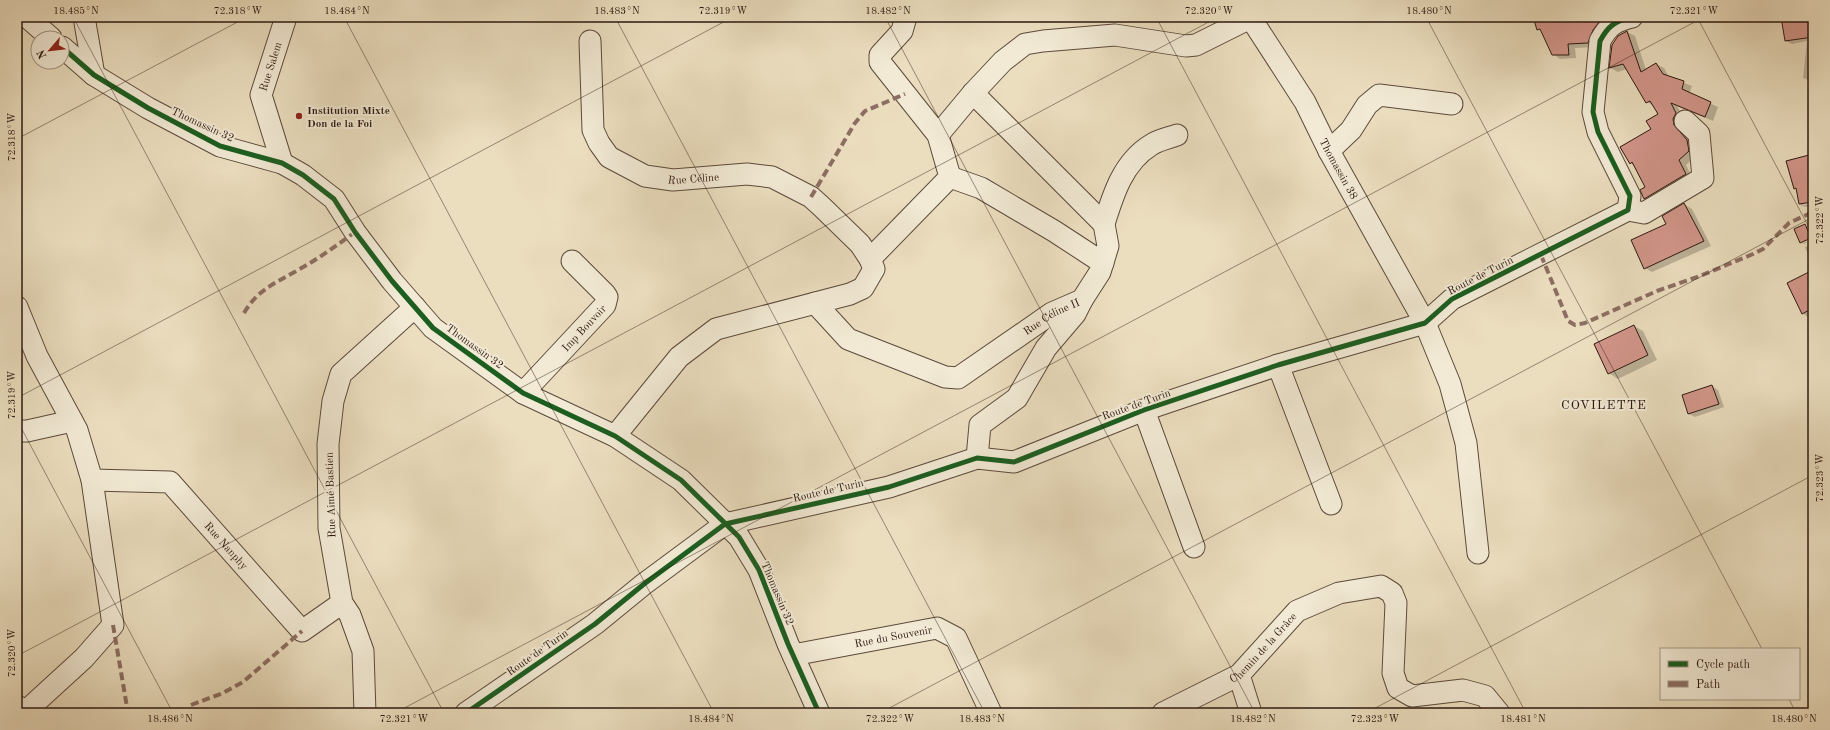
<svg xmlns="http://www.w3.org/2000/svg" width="1830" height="730" viewBox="0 0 1830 730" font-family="'Old Standard TT',serif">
	<rect width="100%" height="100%" fill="#ebdebf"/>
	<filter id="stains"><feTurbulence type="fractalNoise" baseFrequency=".005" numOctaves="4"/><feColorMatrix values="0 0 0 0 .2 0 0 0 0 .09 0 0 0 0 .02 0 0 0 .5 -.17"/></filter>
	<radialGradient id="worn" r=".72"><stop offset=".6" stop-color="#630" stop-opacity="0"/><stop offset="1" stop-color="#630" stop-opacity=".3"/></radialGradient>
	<g fill="#0003">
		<path d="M 1534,17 L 1610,17 L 1595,47 L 1575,48 L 1576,58 L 1560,59 L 1553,54 L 1542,32 L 1538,29 Z"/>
		<path d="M 1769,17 L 1813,17 L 1813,82 L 1803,78 L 1807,41 L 1792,44 L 1786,41 L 1783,22 Z"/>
		<path d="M 1627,32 L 1635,36 L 1646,70 L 1656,64 L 1664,68 L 1669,77 L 1692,86 L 1689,94 L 1718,107 L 1713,121 L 1677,106 L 1684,118 L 1695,145 L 1696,156 L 1686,165 L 1693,179 L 1652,203 L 1645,198 L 1646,187 L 1635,166 L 1630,163 L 1652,129 L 1659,115 L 1654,106 L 1647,102 L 1627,69 L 1618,72 L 1610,68 L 1613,45 Z"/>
		<path d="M 1809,156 L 1813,158 L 1813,201 L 1803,202 L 1803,205 L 1813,203 L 1813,206 L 1805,207 L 1799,204 L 1797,189 L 1795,188 Z"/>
		<path d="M 1684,204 L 1692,209 L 1711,246 L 1652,272 L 1645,268 L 1668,225 Z"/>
		<path d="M 1805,225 L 1807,227 L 1812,237 L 1802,243 L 1795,229 Z"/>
		<path d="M 1813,239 L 1804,244 L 1803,243 Z"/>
		<path d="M 1813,244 L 1813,267 L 1805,247 Z"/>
		<path d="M 1813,276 L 1813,314 L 1808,317 L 1802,313 Z"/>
		<path d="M 1634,326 L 1643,331 L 1657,360 L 1618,379 L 1609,373 Z"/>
		<path d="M 1712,386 L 1718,390 L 1724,407 L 1695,417 L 1689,414 Z"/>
	</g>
	<g fill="#d2968a" stroke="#2d1810">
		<path d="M 1533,17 L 1603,17 L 1593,30 L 1588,43 L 1568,44 L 1569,55 L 1552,55 L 1540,29 L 1537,30 Z"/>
		<path d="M 1781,17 L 1811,17 L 1813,37 L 1785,41 Z"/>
		<path d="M 1627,31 L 1641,72 L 1656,63 L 1663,74 L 1684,81 L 1682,89 L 1711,102 L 1705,117 L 1671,103 L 1676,113 L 1673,119 L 1674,125 L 1687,140 L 1689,151 L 1679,160 L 1686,174 L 1644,199 L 1640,190 L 1645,187 L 1632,162 L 1630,164 L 1620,147 L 1651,129 L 1646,121 L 1658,114 L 1650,101 L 1646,103 L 1623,64 L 1609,68 L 1612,45 L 1618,36 Z"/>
		<path d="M 1809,155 L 1813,169 L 1813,202 L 1799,204 L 1796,188 L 1794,189 L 1786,161 Z"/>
		<path d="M 1684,203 L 1704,241 L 1644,269 L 1631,240 L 1666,224 L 1662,216 Z"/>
		<path d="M 1805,224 L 1811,238 L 1800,243 L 1794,229 Z"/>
		<path d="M 1813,270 L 1813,308 L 1802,314 L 1787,283 Z"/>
		<path d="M 1634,325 L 1648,355 L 1608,374 L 1594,344 Z"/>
		<path d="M 1712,385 L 1719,404 L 1688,414 L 1682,395 Z"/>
	</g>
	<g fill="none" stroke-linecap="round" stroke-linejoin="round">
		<g stroke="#5c4a3c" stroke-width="23">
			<g id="minor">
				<path d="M 27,17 L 51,38"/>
				<path d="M 84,17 L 94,75"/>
				<path id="s1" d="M 1250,17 L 1305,102 L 1329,151 L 1425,323 L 1450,384 L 1466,443 L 1478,553"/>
				<path id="s2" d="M 590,41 L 593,130 L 599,143 L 609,157 L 645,176 L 673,180 L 747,174 L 772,177 L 811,197 L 822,207 L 860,244 L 870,259 L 874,269 L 863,288 L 850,294 L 716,329 L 679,357 L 615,436"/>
				<path d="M 62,47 L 94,75 L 148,108 L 220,146 L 282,163 L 303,175 L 334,199 L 355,232 L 392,281 L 433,328 L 523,393 L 615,436 L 681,480 L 739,537 L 759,570 L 788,644 L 819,713"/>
				<path d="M 938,135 L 973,93 L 1003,61 L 1025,44 L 1043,41 L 1115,35 L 1186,46 L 1196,45 L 1250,18"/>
				<path d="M 1329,151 L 1351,130 L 1367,105 L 1379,95 L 1452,104"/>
				<path id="s3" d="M 282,163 L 261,95 L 286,17"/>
				<path d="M 950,177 L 981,188 L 1054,231 L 1103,263"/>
				<path d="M 1628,210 L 1644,213 L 1703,178 L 1699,134 L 1685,121"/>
				<path d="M 1104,224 C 1113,195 1123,162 1151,145 C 1158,140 1169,138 1177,135"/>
				<path d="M 870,259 L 950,177 L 938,135 L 880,62 L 880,55 L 902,31 L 906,17"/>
				<path id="s4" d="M 815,303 L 848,339 L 945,377 L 958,378 L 1052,313 L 1082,300 L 1100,272 L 1108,246 L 1104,224 L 973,93"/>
				<path d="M 17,307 L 37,356 L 77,430 L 92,480 L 113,625 L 84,658 L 25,712 L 17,706"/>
				<path d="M 1278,365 L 1331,504"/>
				<path id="s5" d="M 523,393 L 605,305 L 607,297 L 605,294 L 572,261"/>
				<path d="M 1144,410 L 1194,547"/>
				<path d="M 17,431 L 27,431 L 72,421"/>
				<path d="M 977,458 L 980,425 L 1017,398 L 1046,348 L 1075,314 L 1082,300"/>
				<path id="s6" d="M 92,480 L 170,482 L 302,631 L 342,603"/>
				<path id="s7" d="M 793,655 L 937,628 L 956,638 L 991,713"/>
				<path d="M 1239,675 L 1251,713"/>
				<path d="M 365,713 L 363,651 L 350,615 L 342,603 L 329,528 L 328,444 L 333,401 L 341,374 L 415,307"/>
				<path d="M 466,713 L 595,624 L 644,584 L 725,524 L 889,487 L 977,458 L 1014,462 L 1144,410 L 1278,365 L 1425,323 L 1452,299 L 1628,210 L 1630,196 L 1598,132 L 1593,112 L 1600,41 C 1608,26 1615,21 1632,17"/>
				<path id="s8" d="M 1163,713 L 1239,675 L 1297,611 L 1339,593 L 1381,586 L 1392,593 L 1396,603 L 1393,673 L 1398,688 L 1412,696 L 1463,690 L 1485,696 L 1499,713"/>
			</g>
		</g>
		<use href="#minor" stroke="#f2ead5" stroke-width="21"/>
		<g stroke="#8d6e63" stroke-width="4" stroke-dasharray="8 4" stroke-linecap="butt">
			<path d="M 811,197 L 855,123 L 865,111 L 905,94"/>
			<path d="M 1541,255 L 1568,321 L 1575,325 L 1585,323 L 1657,291 L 1700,276 L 1753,254 L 1763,249 L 1789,223 L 1813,212"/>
			<path d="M 244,313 C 258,289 276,283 298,270 C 318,259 336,246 355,232"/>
			<path d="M 113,625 L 128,713"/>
			<path d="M 191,705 L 223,693 L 243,682 L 302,631"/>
		</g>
		<g stroke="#f2ead5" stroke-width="8">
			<g id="cycleway">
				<path d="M 62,47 L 94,75 L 148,108 L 220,146 L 282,163 L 303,175 L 334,199 L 355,232 L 392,281 L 433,328 L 523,393 L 615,436 L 681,480 L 739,537 L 759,570 L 788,644 L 819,713"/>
				<path d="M 466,713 L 595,624 L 644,584 L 725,524 L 889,487 L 977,458 L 1014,462 L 1144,410 L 1278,365 L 1425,323 L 1452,299 L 1628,210 L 1630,196 L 1598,132 L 1593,112 L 1600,41 C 1608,26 1615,21 1632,17"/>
			</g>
		</g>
		<use href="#cycleway" stroke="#1b5e20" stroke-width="5"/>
	</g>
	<path fill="none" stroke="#2d1810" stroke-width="1" stroke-opacity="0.45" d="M 73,17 L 444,713M 344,17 L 714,713M 615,17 L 985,713M 885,17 L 1255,713M 1156,17 L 1526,713M 1426,17 L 1762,649M 1697,17 L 1813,235M 17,139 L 247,17M 17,398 L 733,17M 17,420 L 173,713M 17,656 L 1218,17M 1789,699 L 1796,713M 395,713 L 1704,17M 880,713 L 1813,217M 1366,713 L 1813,475"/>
	<circle fill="#8f2418" stroke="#f2ead5" stroke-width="1.5" cx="299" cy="116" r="4"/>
	<g text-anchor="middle" stroke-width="4" stroke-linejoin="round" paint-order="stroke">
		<g font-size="11" fill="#2d1810" stroke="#f2ead5">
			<text dy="4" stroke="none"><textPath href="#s3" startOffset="101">Rue Salem</textPath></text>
			<text transform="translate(203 124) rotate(25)" y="4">Thomassin 32</text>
			<text dy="4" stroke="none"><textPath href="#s1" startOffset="176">Thomassin 38</textPath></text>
			<text dy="4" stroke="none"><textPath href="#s2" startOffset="210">Rue Céline</textPath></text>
			<text transform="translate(1480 275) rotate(-27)" y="4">Route de Turin</text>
			<text dy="4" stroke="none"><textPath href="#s4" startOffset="278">Rue Céline II</textPath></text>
			<text dy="4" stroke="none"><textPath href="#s5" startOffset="89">Imp Bouvoir</textPath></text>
			<text transform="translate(475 346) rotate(36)" y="4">Thomassin 32</text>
			<text transform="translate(1136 404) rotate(-20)" y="4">Route de Turin</text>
			<text transform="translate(828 490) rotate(-13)" y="4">Route de Turin</text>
			<text transform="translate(330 495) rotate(-92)" y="4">Rue Aimé Bastien</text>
			<text dy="4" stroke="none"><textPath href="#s6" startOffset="163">Rue Nanphy</textPath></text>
			<text transform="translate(778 593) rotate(67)" y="4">Thomassin 32</text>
			<text dy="4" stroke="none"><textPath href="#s7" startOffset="102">Rue du Souvenir</textPath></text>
			<text dy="4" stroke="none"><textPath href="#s8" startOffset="121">Chemin de la Grâce</textPath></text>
			<text transform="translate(537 652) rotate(-35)" y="4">Route de Turin</text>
		</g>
		<g font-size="11" font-weight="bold" fill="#2d1810" stroke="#f2ead5" text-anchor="start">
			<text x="307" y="114">Institution Mixte<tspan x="307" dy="13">Don de la Foi</tspan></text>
		</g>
		<g font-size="13" letter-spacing="1" fill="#2d1810" stroke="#f2ead5">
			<text x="1604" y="409">COVILETTE</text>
		</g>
	</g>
	<rect width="1830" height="730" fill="none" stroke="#ebdebf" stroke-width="44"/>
	<rect x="1660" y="648" width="140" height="52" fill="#f2ead5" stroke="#a39686"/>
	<rect x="1668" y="661" width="20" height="6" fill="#1b5e20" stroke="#a39686"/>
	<text x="1696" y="668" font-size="12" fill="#2d1810">Cycle path</text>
	<rect x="1668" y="681" width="20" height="6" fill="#8d6e63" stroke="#a39686"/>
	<text x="1696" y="688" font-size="12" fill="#2d1810">Path</text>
	<g transform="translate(50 50) rotate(242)"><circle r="19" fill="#f2ead5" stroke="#a39686"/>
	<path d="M0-3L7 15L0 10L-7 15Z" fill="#8f2418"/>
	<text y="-6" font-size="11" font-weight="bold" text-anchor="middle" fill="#2d1810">N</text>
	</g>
	<rect x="22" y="22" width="1786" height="686" fill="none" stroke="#2d1810" stroke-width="1.5"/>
	<g font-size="10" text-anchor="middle" fill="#2d1810">
		<text x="76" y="14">18.485°N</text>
		<text x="238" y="14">72.318°W</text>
		<text x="347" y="14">18.484°N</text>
		<text x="617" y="14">18.483°N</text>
		<text x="723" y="14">72.319°W</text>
		<text x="888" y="14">18.482°N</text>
		<text x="1209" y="14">72.320°W</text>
		<text x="1429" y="14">18.480°N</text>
		<text x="1694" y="14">72.321°W</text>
		<text transform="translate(11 137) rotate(-90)" y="4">72.318°W</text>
		<text transform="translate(1819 220) rotate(-90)" y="4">72.322°W</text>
		<text transform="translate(11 395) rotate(-90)" y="4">72.319°W</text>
		<text transform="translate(1819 478) rotate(-90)" y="4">72.323°W</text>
		<text transform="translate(11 653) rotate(-90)" y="4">72.320°W</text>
		<text x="170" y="722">18.486°N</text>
		<text x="404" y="722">72.321°W</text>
		<text x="711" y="722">18.484°N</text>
		<text x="890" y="722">72.322°W</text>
		<text x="982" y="722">18.483°N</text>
		<text x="1253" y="722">18.482°N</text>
		<text x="1375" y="722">72.323°W</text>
		<text x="1523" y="722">18.481°N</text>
		<text x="1794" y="722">18.480°N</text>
	</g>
	<rect width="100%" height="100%" filter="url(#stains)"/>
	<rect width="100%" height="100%" fill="url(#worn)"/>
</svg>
